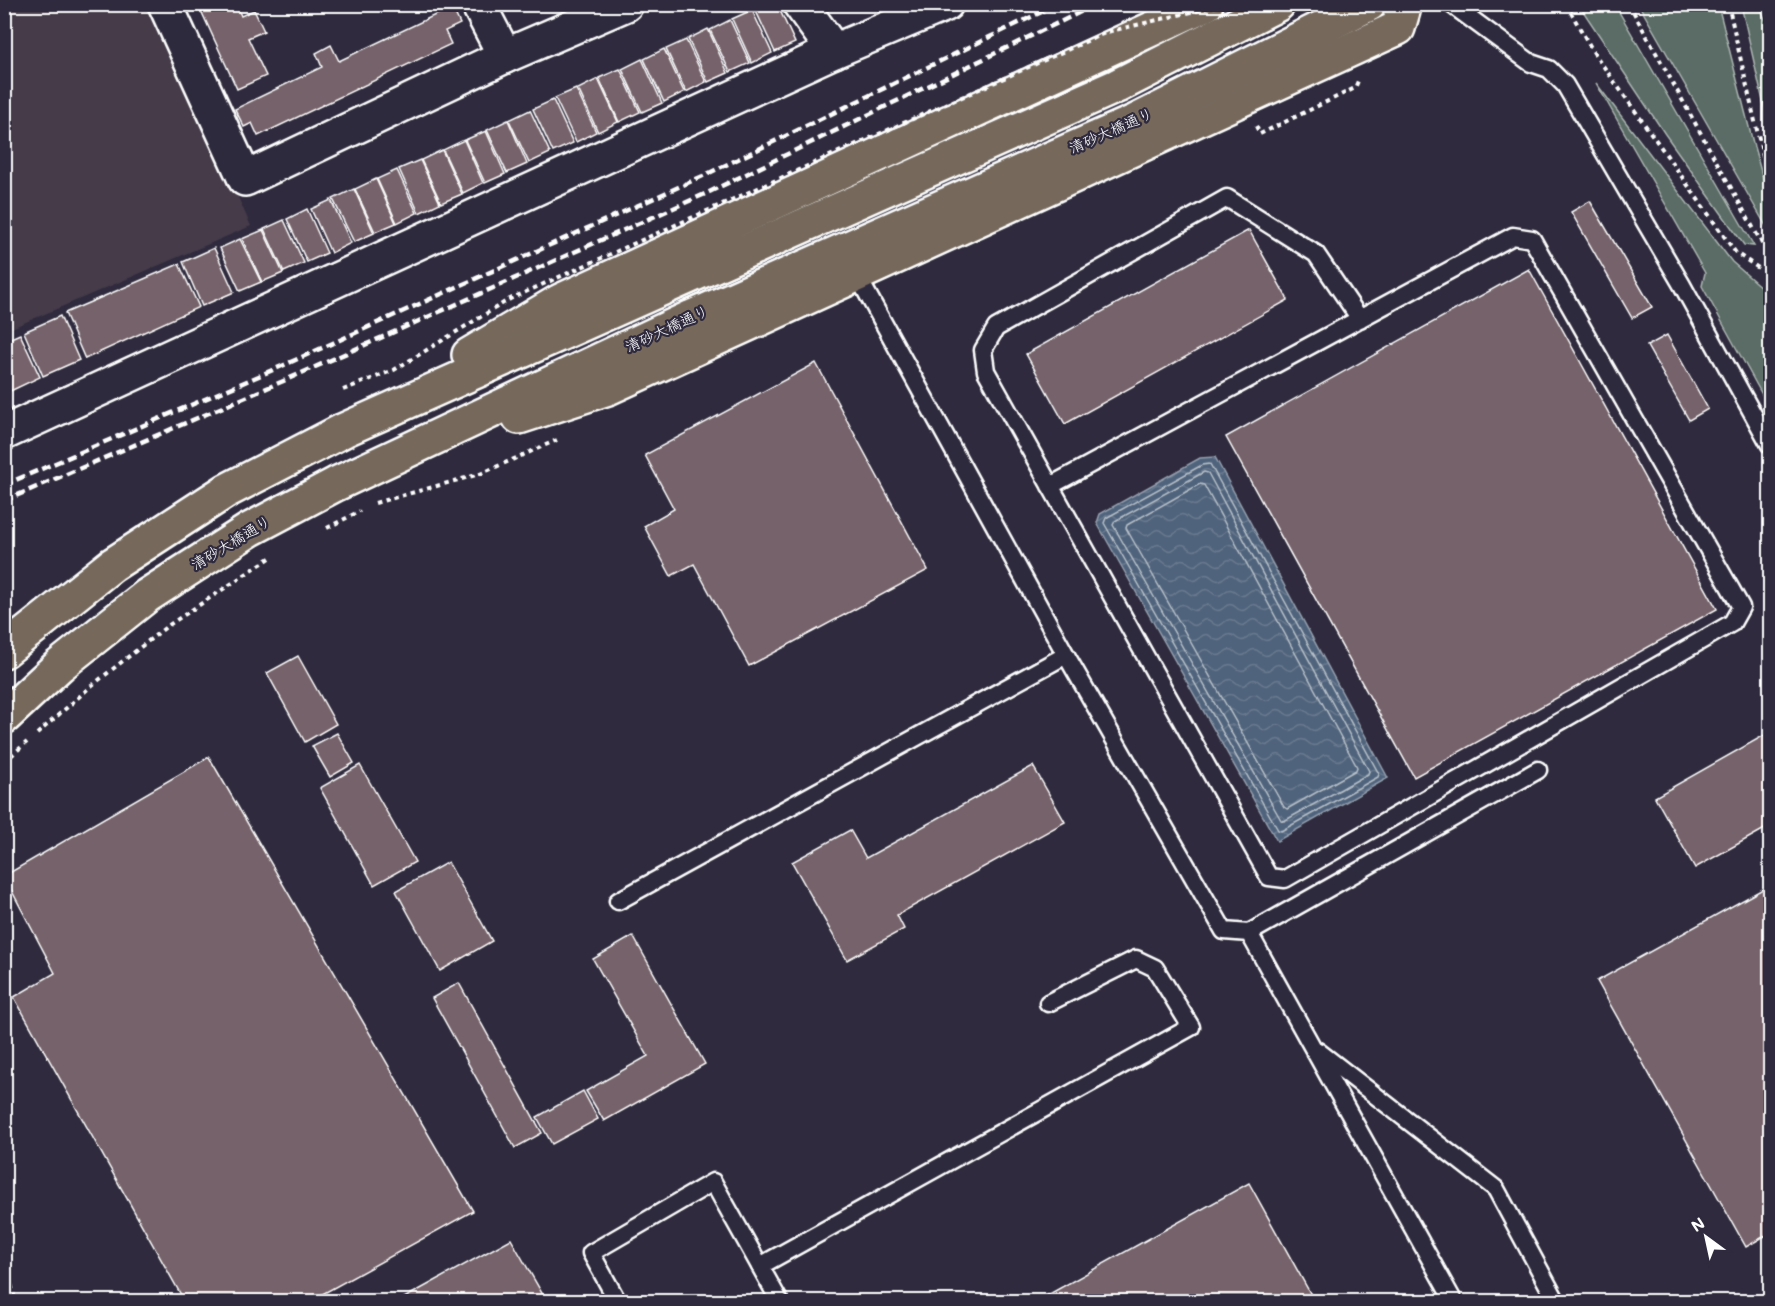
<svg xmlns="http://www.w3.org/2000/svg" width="1775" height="1306" viewBox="0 0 1775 1306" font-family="Mali,'Klee One',sans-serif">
	<defs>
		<pattern id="water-waves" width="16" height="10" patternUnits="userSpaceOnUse" patternTransform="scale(1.5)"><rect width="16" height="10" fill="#4f637b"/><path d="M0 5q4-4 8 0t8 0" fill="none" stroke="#697a8f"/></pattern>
	</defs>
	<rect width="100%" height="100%" fill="#2f2a3d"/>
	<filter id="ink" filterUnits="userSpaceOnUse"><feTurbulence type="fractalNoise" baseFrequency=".0167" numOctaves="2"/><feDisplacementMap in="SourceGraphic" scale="12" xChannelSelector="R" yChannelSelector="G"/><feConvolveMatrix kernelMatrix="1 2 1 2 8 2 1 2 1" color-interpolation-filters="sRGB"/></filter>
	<g filter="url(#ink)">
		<path fill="#443b4a" d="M 5,5 L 152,5 L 251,226 L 5,331 Z"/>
		<g fill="#5a6c65" stroke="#acb6b2" stroke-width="1.5">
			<path d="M 1579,5 L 1615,5 L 1754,246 L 1744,245 L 1665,134 Z"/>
			<path d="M 1639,5 L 1718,5 L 1754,147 L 1770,203 L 1770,233 Z"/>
			<path d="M 1741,5 L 1759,5 L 1770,31 L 1770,132 Z"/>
			<path d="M 1596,83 L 1732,262 L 1770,295 L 1770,409 L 1702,286 L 1705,273 Z"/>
		</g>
		<path fill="url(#water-waves)" stroke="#95a1b0" stroke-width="1.5" d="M 1215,457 L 1388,778 L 1277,841 L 1097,523 L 1100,514 L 1200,458 Z"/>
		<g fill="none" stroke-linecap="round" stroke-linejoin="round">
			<g stroke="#b9c1ca" stroke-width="1.5">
				<path d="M 1210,464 L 1379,774 L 1378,777 L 1281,831 L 1278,830 L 1104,523 L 1106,518 L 1202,465 Z"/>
				<path d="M 1204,472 L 1208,473 L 1369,771 L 1368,774 L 1284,821 L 1281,820 L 1113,525 L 1115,521 Z"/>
				<path d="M 1200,484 L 1204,485 L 1357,767 L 1356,770 L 1287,809 L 1284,807 L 1126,528 L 1127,525 Z"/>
			</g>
		</g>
		<g fill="#76626a" stroke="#fff" stroke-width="1.5">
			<path d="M 198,4 L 236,4 L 241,16 L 254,10 L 264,31 L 248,38 L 266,76 L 237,89 Z"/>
			<path d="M 765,4 L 777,4 L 795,43 L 775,52 L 755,9 Z"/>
			<path d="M 452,7 L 460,24 L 445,31 L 451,44 L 258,136 L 252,123 L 244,127 L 235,109 L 322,67 L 316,53 L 331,45 L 339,61 Z"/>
			<path d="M 752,10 L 772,53 L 752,63 L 732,19 Z"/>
			<path d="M 730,20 L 750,63 L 730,72 L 710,30 Z"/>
			<path d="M 708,29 L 728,73 L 708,82 L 688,39 Z"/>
			<path d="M 686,40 L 706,82 L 686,92 L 666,49 Z"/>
			<path d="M 664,49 L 684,92 L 664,102 L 644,59 Z"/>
			<path d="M 642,59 L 662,103 L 642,112 L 622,69 Z"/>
			<path d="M 620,69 L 640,112 L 619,122 L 599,78 Z"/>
			<path d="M 598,79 L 618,122 L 598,132 L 578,89 Z"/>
			<path d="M 576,89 L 596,132 L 576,142 L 555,98 Z"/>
			<path d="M 553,100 L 573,143 L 553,152 L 533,109 Z"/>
			<path d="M 530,110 L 550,153 L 529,163 L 509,120 Z"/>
			<path d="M 508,120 L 527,164 L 507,173 L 487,130 Z"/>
			<path d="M 486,131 L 505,174 L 485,183 L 465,140 Z"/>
			<path d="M 464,140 L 483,183 L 463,193 L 443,150 Z"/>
			<path d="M 442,150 L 462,194 L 441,203 L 421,160 Z"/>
			<path d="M 420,160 L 440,203 L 419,213 L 399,169 Z"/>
			<path d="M 397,170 L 417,213 L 397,223 L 377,179 Z"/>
			<path d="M 376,179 L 396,223 L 375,232 L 355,189 Z"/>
			<path d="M 354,189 L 374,233 L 354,242 L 333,199 Z"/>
			<path d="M 331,200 L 351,243 L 331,253 L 311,209 Z"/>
			<path d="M 1590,201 L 1652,307 L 1632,318 L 1571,212 Z"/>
			<path d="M 307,209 L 327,253 L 307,262 L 287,219 Z"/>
			<path d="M 284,220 L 304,263 L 284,272 L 264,229 Z"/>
			<path d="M 263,230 L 283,273 L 262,282 L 242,239 Z"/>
			<path d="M 1249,230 L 1288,300 L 1065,424 L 1026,354 Z"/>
			<path d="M 240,239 L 261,282 L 240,291 L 220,248 Z"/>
			<path d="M 214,248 L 234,292 L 202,306 L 183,262 Z"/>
			<path d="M 179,264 L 199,307 L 85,359 L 65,313 Z"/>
			<path d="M 1529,269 L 1717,609 L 1414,777 L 1226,437 Z"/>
			<path d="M 60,316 L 79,360 L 43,376 L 24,332 Z"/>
			<path d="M 20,334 L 40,377 L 4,394 L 4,341 Z"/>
			<path d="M 1667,335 L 1708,409 L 1689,420 L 1647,346 Z"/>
			<path d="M 816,363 L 928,570 L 749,666 L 694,564 L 671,576 L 644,526 L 674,509 L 645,455 Z"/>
			<path d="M 298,656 L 336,724 L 305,742 L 267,673 Z"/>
			<path d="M 1770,732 L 1770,826 L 1695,868 L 1655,797 Z"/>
			<path d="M 337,733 L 354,763 L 330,777 L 312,746 Z"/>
			<path d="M 209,757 L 473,1211 L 308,1302 L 185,1302 L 14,997 L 55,973 L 4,876 Z"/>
			<path d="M 360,765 L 415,862 L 374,885 L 320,788 Z"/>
			<path d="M 1033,766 L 1065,822 L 897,915 L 904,929 L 847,960 L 792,862 L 850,830 L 866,858 Z"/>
			<path d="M 448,862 L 492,941 L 440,971 L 396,891 Z"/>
			<path d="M 1770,885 L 1770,1233 L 1746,1247 L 1597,981 Z"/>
			<path d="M 633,936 L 705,1064 L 604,1121 L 586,1091 L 648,1056 L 593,959 Z"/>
			<path d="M 459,983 L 542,1133 L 515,1148 L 432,998 Z"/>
			<path d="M 583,1091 L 598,1119 L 552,1144 L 537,1117 Z"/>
			<path d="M 1249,1183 L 1315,1302 L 1035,1302 Z"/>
			<path d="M 511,1239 L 547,1302 L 397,1302 Z"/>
		</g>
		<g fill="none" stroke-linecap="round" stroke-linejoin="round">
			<g stroke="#fff" stroke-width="21">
				<g id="lane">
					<path d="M 1451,4 L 1531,63 L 1549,69 L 1565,85 L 1682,285 L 1770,445"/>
					<path d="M 857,275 L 1066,655 L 1224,931 L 1249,933 L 1454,1302"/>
					<path d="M 1050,486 L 1513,236 L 1532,239 L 1741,607 L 1732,623 L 1285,879 L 1269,877 L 986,371 L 983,350 L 996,328 L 1227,198 L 1316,254 L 1360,319"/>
					<path d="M 618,901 L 1066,655"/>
					<path d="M 1249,933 L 1538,770"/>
					<path d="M 1318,1051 L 1496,1189 L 1557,1302"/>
					<path d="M 760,1266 L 1191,1027 L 1155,968 L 1136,959 L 1048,1003"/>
					<path d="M 618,1302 L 591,1253 L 713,1182 L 780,1302"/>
				</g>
			</g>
			<g stroke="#fff" stroke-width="38">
				<g id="street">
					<path d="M 165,4 L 245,179 L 505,56 L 626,4"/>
					<path d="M 478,4 L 505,56"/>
					<path d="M 800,4 L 834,51"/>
				</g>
			</g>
			<g stroke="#fff" stroke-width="38">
				<path id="secondary" d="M 4,433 L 834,51 L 946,4"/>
			</g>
			<g stroke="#fff" stroke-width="38">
				<g id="primary">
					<path d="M 469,355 L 560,301 L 1206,4"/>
					<path d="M 519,417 L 608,388 L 1398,28 L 1403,11 L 1398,4"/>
					<path d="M 4,651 L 112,565 L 226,491 L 344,430 L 1117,86 L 1278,4"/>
					<path d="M 4,717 L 60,665 L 148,595 L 249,530 L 336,484 L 692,317 L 1136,121 L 1369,4"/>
				</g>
			</g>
			<g stroke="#fff" stroke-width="4" stroke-dasharray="4.5 4.5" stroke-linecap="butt">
				<path d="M 1566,4 L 1594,53 L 1736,253 L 1763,271 L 1770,269"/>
				<path d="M 1629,4 L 1770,258"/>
				<path d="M 1728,4 L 1765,165 L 1770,177"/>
				<path d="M 1256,126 L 1260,134 L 1355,88 L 1358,81"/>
				<path d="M 375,503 L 480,474 L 557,440"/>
				<path d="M 327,528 L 360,511"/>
				<path d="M 37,734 L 90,687 L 166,627 L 270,558"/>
				<path d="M 4,762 L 27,742"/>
				<path d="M 4,1259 L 16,1302"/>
			</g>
			<use href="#lane" stroke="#2f2a3d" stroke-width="16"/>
			<use href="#street" stroke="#2f2a3d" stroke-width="33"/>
			<use href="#secondary" stroke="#2f2a3d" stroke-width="33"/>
			<use href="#primary" stroke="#76695c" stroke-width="33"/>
			<g stroke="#fff" stroke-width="4.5" stroke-dasharray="9 4.5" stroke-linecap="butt">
				<path d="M 4,485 L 282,366 L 703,176 L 1058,4"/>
				<path d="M 4,501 L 288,379 L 705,194 L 1097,4"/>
			</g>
			<path stroke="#fff" stroke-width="4" stroke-dasharray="4.5 4.5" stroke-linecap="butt" d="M 343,390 L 394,370 L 510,299 L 1107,32 L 1225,4"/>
		</g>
	</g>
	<g text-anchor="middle" stroke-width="4.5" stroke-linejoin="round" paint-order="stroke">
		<g font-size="15" fill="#fff" stroke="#2f2a3d">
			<text transform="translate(1111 131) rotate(-24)" y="5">清砂大橋通り</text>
			<text transform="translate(667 329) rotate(-25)" y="5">清砂大橋通り</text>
			<text transform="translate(231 543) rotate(-31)" y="5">清砂大橋通り</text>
		</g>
	</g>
	<rect width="1775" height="1306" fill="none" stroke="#2f2a3d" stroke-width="24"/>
	<rect x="12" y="12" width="1751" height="1282" fill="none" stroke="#fff" stroke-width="2" filter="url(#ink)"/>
	<g transform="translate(1706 1237) rotate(327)" stroke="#2f2a3d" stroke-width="4.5" paint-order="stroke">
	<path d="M0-4.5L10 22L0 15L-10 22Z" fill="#ffffff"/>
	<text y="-9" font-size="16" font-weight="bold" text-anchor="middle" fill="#ffffff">N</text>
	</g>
</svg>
